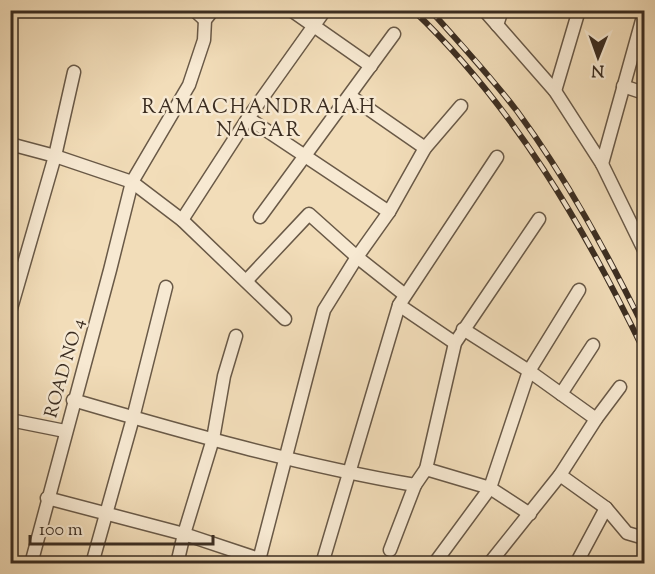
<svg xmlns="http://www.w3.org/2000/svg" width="655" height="574" viewBox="0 0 655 574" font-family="'Sorts Mill Goudy',serif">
	<rect width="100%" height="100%" fill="#f2ddb9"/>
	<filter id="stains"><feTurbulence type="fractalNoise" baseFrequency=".00333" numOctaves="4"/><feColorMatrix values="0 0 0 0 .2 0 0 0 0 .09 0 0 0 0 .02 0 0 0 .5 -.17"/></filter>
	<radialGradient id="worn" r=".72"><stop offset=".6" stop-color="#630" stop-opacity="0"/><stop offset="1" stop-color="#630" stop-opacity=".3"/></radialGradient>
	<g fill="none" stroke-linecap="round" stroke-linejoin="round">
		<g stroke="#695947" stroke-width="15">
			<g id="minor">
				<path d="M 194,10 L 205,20"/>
				<path d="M 291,10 L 371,66"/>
				<path d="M 484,10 L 555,91 L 602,164 L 644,250"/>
				<path d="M 497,25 L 502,10"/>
				<path d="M 623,86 L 644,93"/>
				<path d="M 555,91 L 579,10"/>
				<path d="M 350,96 L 425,148"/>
				<path d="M 248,118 L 389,212"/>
				<path d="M 10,144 L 55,156 L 132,182 L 182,220 L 285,319"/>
				<path d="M 602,164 L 644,13"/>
				<path d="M 260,217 L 394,34"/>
				<path d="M 182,220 L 248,118 L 325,10"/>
				<path d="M 247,280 L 309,214 L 357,257 L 405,295"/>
				<path d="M 399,305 L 455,343"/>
				<path d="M 10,312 L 55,156 L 74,72"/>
				<path d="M 463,329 L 529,371 L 596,419"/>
				<path d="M 561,394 L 593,345"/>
				<path d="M 73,400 C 186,433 299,465 415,485 L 426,469 L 490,488 L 530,514"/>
				<path d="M 10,420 L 65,431"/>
				<path d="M 426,469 L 455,343 L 539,219"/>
				<path d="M 560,475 L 606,508 L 627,533 L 644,538"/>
				<path d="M 47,498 L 184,534 L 259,559"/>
				<path d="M 390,550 L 415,485"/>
				<path d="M 31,564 L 110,270 L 132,182 L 189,85 L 204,40 L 205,20 L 213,10"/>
				<path d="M 92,564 L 133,418 L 166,287"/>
				<path d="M 177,564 L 184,534 L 213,439 L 224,376 L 236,336"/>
				<path d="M 258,564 L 324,310 L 357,257 L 389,212 L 425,148 L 461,106"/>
				<path d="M 322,564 L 399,305 L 497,157"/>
				<path d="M 434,564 L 490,488 L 529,371 L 579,290"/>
				<path d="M 489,564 L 560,475 L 596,419 L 620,387"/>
				<path d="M 576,564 L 606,508"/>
			</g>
		</g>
		<use href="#minor" stroke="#f7e9d2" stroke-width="12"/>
		<g stroke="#3b2d21" stroke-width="6">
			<g id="rail">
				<path d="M 413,10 C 514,106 584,227 644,351"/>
				<path d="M 430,10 C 460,43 490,76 517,111 C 567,179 607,253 644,328"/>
			</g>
		</g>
		<use href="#rail" stroke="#f7e9d2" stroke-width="4" stroke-dasharray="11" stroke-linecap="butt"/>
	</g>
	<g text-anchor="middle" stroke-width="5" stroke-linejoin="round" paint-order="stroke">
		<g font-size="18" fill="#3b2d21" stroke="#f7e9d2">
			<text transform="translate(64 368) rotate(-74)" y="6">ROAD NO 4</text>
		</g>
		<g font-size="20" letter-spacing="1.5" fill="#3b2d21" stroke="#f7e9d2">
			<text x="259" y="113">RAMACHANDRAIAH<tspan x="259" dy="23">NAGAR</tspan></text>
		</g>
	</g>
	<rect width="655" height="574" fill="none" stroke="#f2ddb9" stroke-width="36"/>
	<rect x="12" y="12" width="631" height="550" fill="none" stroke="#3b2d21" stroke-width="3"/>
	<rect x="18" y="18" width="619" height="538" fill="none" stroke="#3b2d21" stroke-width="1.5"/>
	<g transform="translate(598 57) rotate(181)" stroke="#f7e9d2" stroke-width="4.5" paint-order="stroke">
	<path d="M0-4.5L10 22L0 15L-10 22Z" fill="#3b2d21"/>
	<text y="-9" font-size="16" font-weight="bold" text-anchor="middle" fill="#3b2d21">N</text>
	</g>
	<path d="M30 535v9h183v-9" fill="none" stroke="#3b2d21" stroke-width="3"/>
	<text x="39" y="535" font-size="18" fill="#3b2d21" stroke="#f7e9d2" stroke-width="4.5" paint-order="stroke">100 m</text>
	<rect width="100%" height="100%" filter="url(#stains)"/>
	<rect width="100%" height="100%" fill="url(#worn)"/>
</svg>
